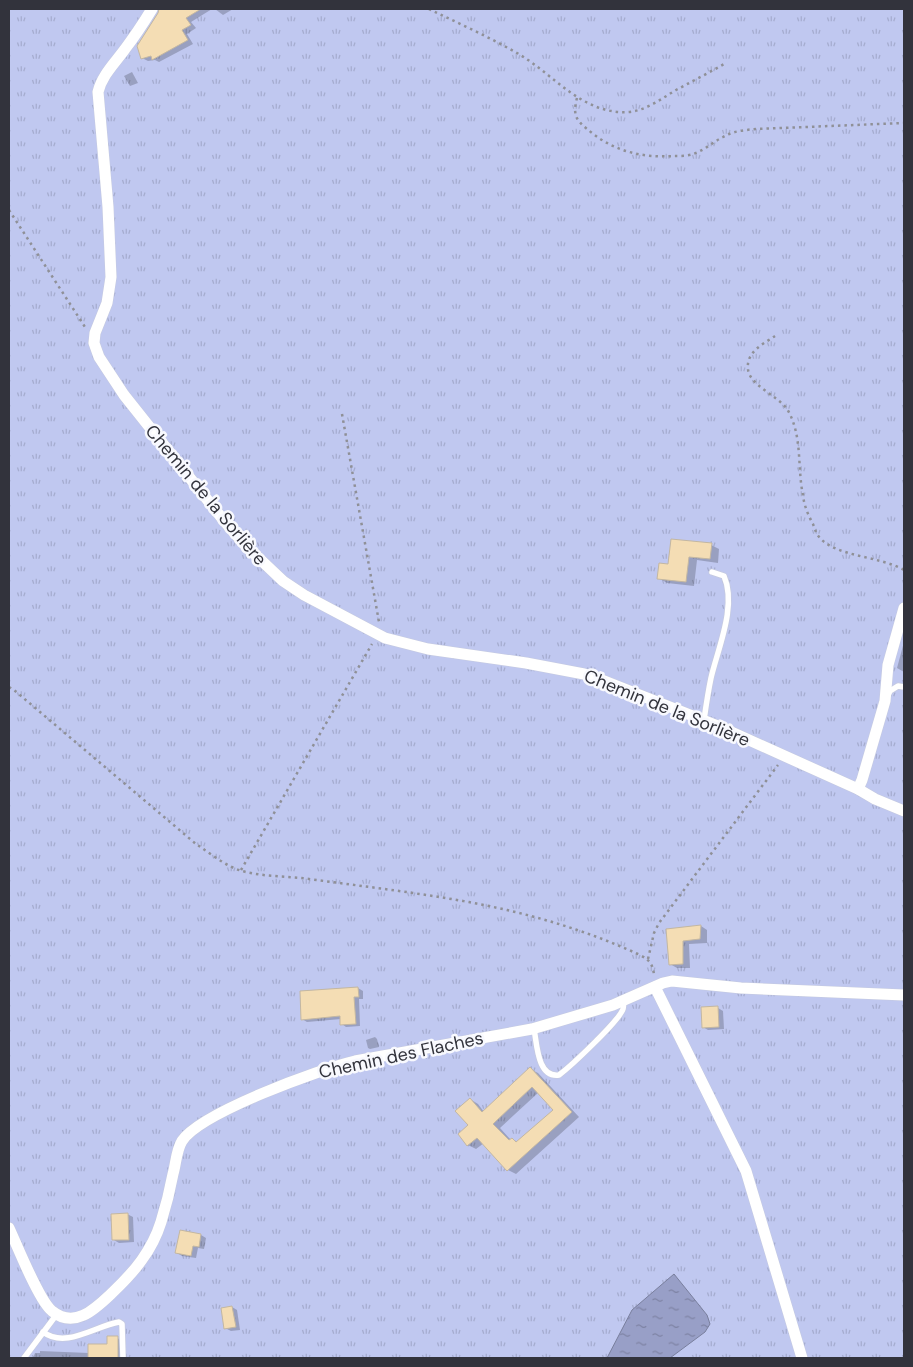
<svg xmlns="http://www.w3.org/2000/svg" width="913" height="1367" viewBox="0 0 913 1367" font-family="'DM Sans',sans-serif">
	<defs>
		<pattern id="grass-tufts" width="24" height="20" patternUnits="userSpaceOnUse" patternTransform="scale(1.25)"><rect width="24" height="20" fill="#c0c8f0"/><path d="M3 7l-1-3M5 7V3M7 7l1-3M15 17l-1-3M17 17v-4M19 17l1-3" fill="none" stroke="#a5accf"/></pattern>
		<pattern id="water-ripples" width="26" height="14" patternUnits="userSpaceOnUse" patternTransform="scale(1.25)"><rect width="26" height="14" fill="#989fc7"/><path d="M2 4q2-2 4 0t4 0M15 11q2-2 4 0t4 0" fill="none" stroke="#7d82a3"/></pattern>
	</defs>
	<rect width="100%" height="100%" fill="#f8f9fe"/>
	<rect fill="url(#grass-tufts)" x="9" y="9" width="895" height="1349"/>
	<path fill="url(#water-ripples)" stroke="#797f9d" d="M 674,1274 L 707,1315 L 710,1324 L 705,1332 L 670,1358 L 607,1358 L 632,1310 Z"/>
	<g fill="#0003" fill-rule="evenodd">
		<path d="M 162,9 L 171,9 L 175,14 L 184,9 L 212,9 L 191,22 L 196,28 L 187,34 L 193,44 L 159,62 L 155,60 L 148,61 L 142,58 L 160,10 Z"/>
		<path d="M 215,9 L 233,9 L 223,15 Z"/>
		<path d="M 132,72 L 138,83 L 130,86 L 124,76 Z"/>
		<path d="M 711,545 L 719,549 L 718,563 L 697,560 L 694,586 L 667,583 L 659,578 L 669,565 Z"/>
		<path d="M 904,642 L 904,672 L 897,668 Z"/>
		<path d="M 701,926 L 707,930 L 707,943 L 689,944 L 690,968 L 677,968 L 670,964 L 668,930 Z"/>
		<path d="M 358,988 L 363,991 L 363,999 L 359,999 L 360,1026 L 346,1027 L 342,1024 L 341,1019 L 307,1022 L 302,1019 Z"/>
		<path d="M 718,1008 L 723,1011 L 724,1029 L 708,1030 L 703,1027 Z"/>
		<path d="M 375,1037 L 377,1039 L 379,1047 L 370,1049 L 368,1048 L 366,1040 Z"/>
		<path d="M 530,1069 L 538,1073 L 579,1117 L 516,1174 L 508,1170 L 484,1143 L 476,1149 L 468,1145 L 470,1099 L 478,1104 L 484,1112 ZM 539,1092 L 554,1110 L 518,1142 L 512,1139 L 511,1140 L 500,1128 Z"/>
		<path d="M 127,1214 L 133,1217 L 134,1242 L 119,1243 L 114,1240 Z"/>
		<path d="M 201,1235 L 206,1238 L 204,1249 L 198,1248 L 196,1258 L 182,1256 L 177,1253 Z"/>
		<path d="M 232,1307 L 237,1310 L 240,1330 L 231,1331 L 225,1328 Z"/>
		<path d="M 117,1338 L 123,1341 L 124,1358 L 33,1358 L 35,1353 L 40,1353 L 40,1351 L 89,1353 L 108,1346 Z"/>
	</g>
	<g fill="#f4ddb4" stroke="#c3b7a2" fill-rule="evenodd">
		<path d="M 159,9 L 201,9 L 186,18 L 191,25 L 182,30 L 188,40 L 152,60 L 151,56 L 141,59 L 137,46 L 158,13 Z"/>
		<path d="M 671,539 L 712,543 L 710,559 L 689,557 L 686,582 L 657,579 L 659,563 L 668,564 Z"/>
		<path d="M 701,925 L 700,939 L 683,941 L 683,964 L 669,965 L 666,929 Z"/>
		<path d="M 358,987 L 359,997 L 354,997 L 356,1024 L 340,1025 L 340,1016 L 301,1020 L 300,991 Z"/>
		<path d="M 718,1006 L 719,1027 L 702,1028 L 701,1007 Z"/>
		<path d="M 530,1067 L 572,1112 L 507,1171 L 477,1138 L 467,1146 L 458,1134 L 468,1125 L 455,1111 L 470,1098 L 482,1112 ZM 532,1087 L 553,1110 L 516,1142 L 512,1138 L 509,1140 L 493,1124 Z"/>
		<path d="M 128,1213 L 129,1240 L 112,1240 L 111,1214 Z"/>
		<path d="M 180,1230 L 201,1234 L 199,1247 L 193,1246 L 191,1256 L 175,1253 Z"/>
		<path d="M 232,1306 L 236,1327 L 224,1329 L 221,1308 Z"/>
		<path d="M 107,1336 L 118,1336 L 118,1358 L 88,1358 L 88,1344 L 107,1344 Z"/>
	</g>
	<g fill="none" stroke-linecap="round" stroke-linejoin="round">
		<g stroke="#c5cae0" stroke-width="7">
			<g id="service">
				<path d="M 887,697 L 890,691 L 898,686 L 904,687"/>
				<path d="M 704,720 C 706,706 708,692 711,678 C 718,648 737,606 724,576 L 712,572"/>
				<path d="M 534,1029 C 537,1043 537,1078 559,1075 C 571,1066 619,1021 623,1009 C 624,1005 624,1005 623,1001"/>
				<path d="M 43,1332 C 66,1349 95,1326 119,1322 L 122,1324 L 123,1358"/>
				<path d="M 24,1358 L 57,1314"/>
			</g>
		</g>
		<g stroke="#c5cae0" stroke-width="12">
			<g id="minor">
				<path d="M 152,9 C 144,22 135,36 125,49 C 115,63 102,75 98,92 L 108,207 L 111,277 L 107,303 L 95,333 L 94,343 L 99,357 L 124,395 L 225,522 L 245,545 L 283,581 L 304,595 L 385,638 L 428,649 L 526,663 L 584,674 L 602,680 L 718,726 L 858,789 L 875,799 L 904,811"/>
				<path d="M 858,789 L 862,780 L 885,701 L 888,665 L 904,608"/>
				<path d="M 655,987 L 746,1171 L 802,1358"/>
				<path d="M 9,1228 C 17,1245 39,1301 52,1311 C 75,1330 96,1308 113,1292 C 134,1272 152,1251 161,1222 C 166,1206 170,1190 173,1174 C 176,1164 176,1151 182,1141 C 200,1113 320,1069 355,1061 L 532,1029 L 613,1005 L 663,983 L 672,981 L 741,988 L 904,995"/>
			</g>
		</g>
		<g stroke="#8f9097" stroke-width="2.5" stroke-dasharray="2.5 4" stroke-linecap="butt">
			<path d="M 429,9 C 458,23 489,37 517,53 C 554,74 582,115 629,112 C 647,110 661,99 676,90 C 693,81 710,72 726,63"/>
			<path d="M 577,98 C 572,117 577,121 592,133 C 616,152 644,158 674,156 C 680,156 688,156 693,154 C 705,150 713,142 723,137 C 733,131 745,130 756,129 L 904,123"/>
			<path d="M 9,210 L 85,327"/>
			<path d="M 775,336 C 763,344 746,352 748,369 C 749,385 778,396 787,409 C 803,435 797,468 803,495 C 804,505 808,515 813,524 C 815,529 816,534 820,538 C 837,557 880,556 904,570"/>
			<path d="M 342,414 L 379,622"/>
			<path d="M 9,687 L 14,690 L 196,844 C 210,853 225,866 242,871 C 264,877 287,876 309,879 C 361,886 412,892 463,901 C 524,912 584,929 640,955 C 650,960 653,965 654,975"/>
			<path d="M 241,870 L 372,644"/>
			<path d="M 648,959 L 654,933 L 659,923 L 778,765"/>
		</g>
		<use href="#service" stroke="#fff" stroke-width="5.5"/>
		<use href="#minor" stroke="#fff" stroke-width="11"/>
	</g>
	<g text-anchor="middle" stroke-width="5" stroke-linejoin="round" paint-order="stroke">
		<g font-size="18" fill="#32333c" stroke="#f8f9fe">
			<text transform="translate(206 495) rotate(50)" y="6">Chemin de la Sorlière</text>
			<text transform="translate(667 708) rotate(22)" y="6">Chemin de la Sorlière</text>
			<text transform="translate(401 1055) rotate(-12)" y="6">Chemin des Flaches</text>
		</g>
	</g>
	<rect width="913" height="1367" fill="none" stroke="#32333c" stroke-width="20"/>
</svg>
